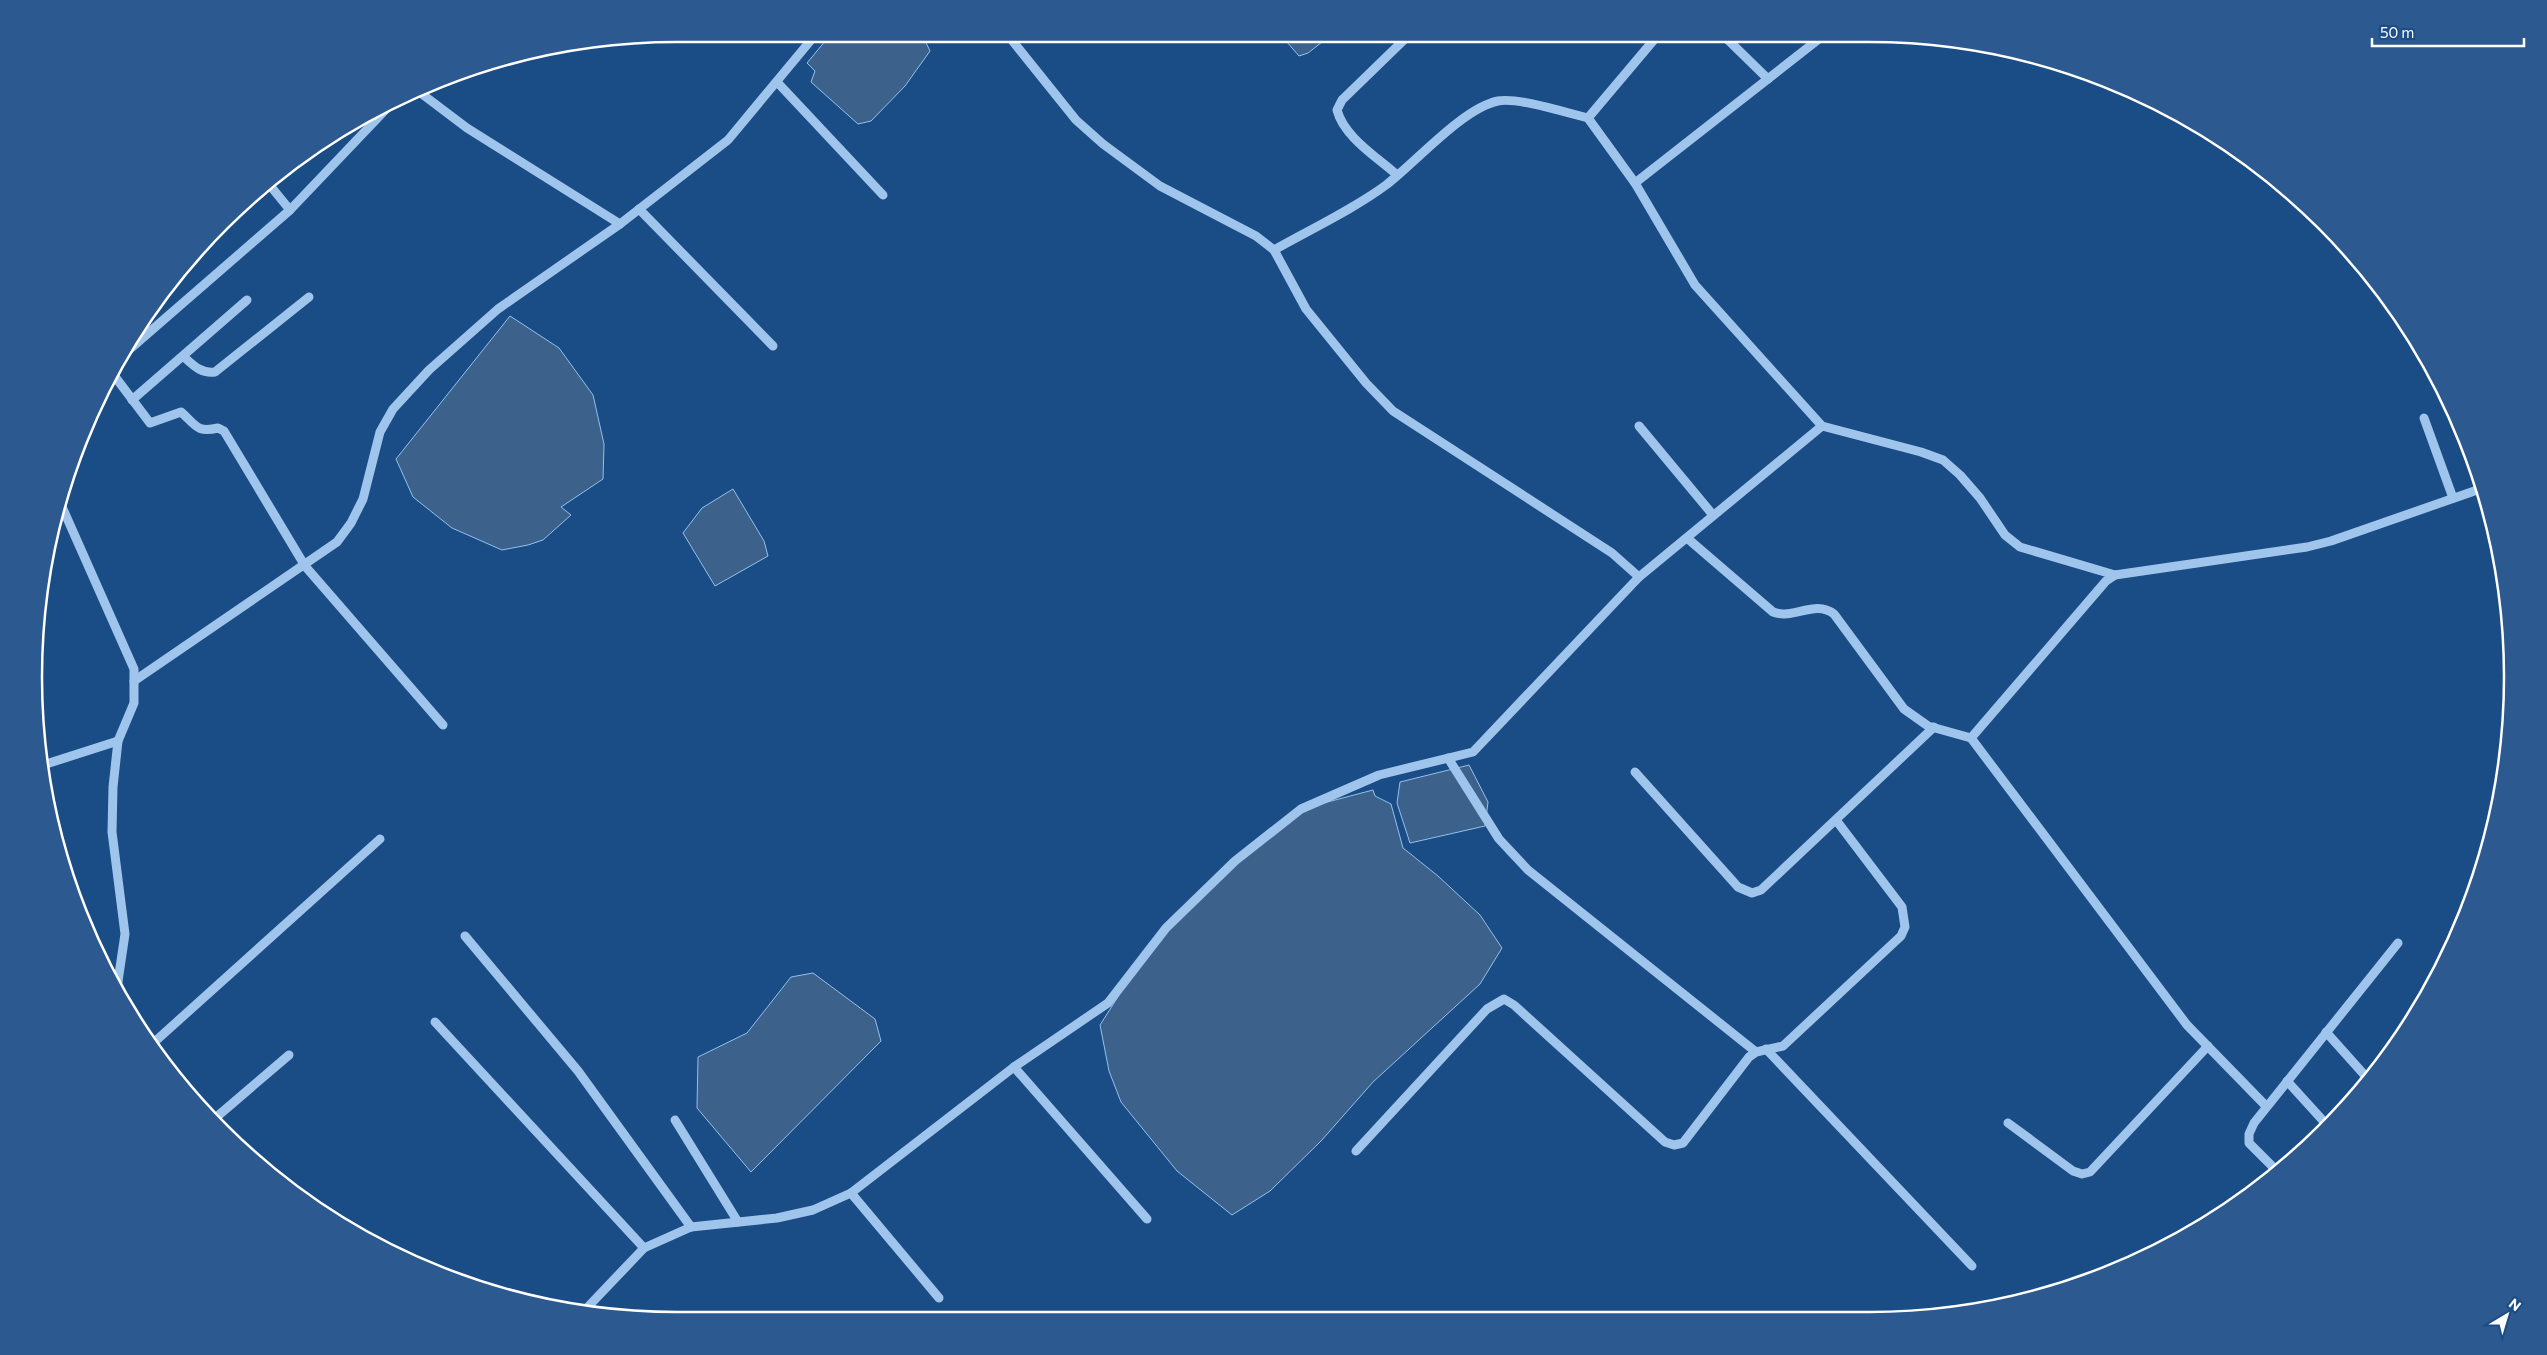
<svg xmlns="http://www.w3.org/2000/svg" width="2547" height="1355" viewBox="0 0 2547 1355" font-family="Commissioner,sans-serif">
	<rect width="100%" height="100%" fill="#1a4c86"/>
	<g fill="#3c628b" stroke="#93c0ee">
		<path d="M 831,34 L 922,34 L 930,51 L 905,86 L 871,121 L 858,124 L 811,82 L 815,71 L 807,63 Z"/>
		<path d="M 1280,34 L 1331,34 L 1331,35 L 1308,53 L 1299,56 Z"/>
		<path d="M 510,316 L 559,348 L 593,395 L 604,444 L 603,479 L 561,507 L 571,515 L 543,540 L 528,545 L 502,550 L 452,528 L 413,497 L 396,459 Z"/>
		<path d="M 733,489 L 764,541 L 768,556 L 715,586 L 683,533 L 702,508 Z"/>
		<path d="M 1469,765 L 1488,802 L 1485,826 L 1410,843 L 1397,803 L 1400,782 Z"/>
		<path d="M 1373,790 L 1375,796 L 1391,804 L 1403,848 L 1438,876 L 1480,915 L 1502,948 L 1480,984 L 1373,1082 L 1321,1141 L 1270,1191 L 1232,1215 L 1177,1171 L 1121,1102 L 1109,1071 L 1100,1025 L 1144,956 L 1235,861 L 1301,809 Z"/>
		<path d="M 813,973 L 875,1019 L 881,1041 L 751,1172 L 697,1108 L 698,1057 L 747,1033 L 791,977 Z"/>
	</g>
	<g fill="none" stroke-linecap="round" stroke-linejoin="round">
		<g stroke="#a0c5ec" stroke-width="9">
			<path d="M 1007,34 L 1076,120 L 1103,144 L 1160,186 L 1256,236 L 1274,250 L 1306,309 L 1366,383 L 1393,411 L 1612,553 L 1639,577"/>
			<path d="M 1723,35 L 1768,79"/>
			<path d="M 777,82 L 883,195"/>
			<path d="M 418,91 L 467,128 L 620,224"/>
			<path d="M 1588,118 L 1658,35"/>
			<path d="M 1397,175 C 1377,157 1344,137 1337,110 L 1342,100 L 1409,35"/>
			<path d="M 268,183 L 290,210"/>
			<path d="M 1635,183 L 1824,35"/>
			<path d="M 639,209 L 773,346"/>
			<path d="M 1274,250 C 1309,230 1354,209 1386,185 C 1416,162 1463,108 1498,101 C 1518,97 1567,113 1588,118 L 1635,183 L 1695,285 L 1822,426 L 1921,452 L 1943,460 L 1960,475 L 1980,498 L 2005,535 L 2020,547 L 2115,575"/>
			<path d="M 123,355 L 290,210 L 391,104"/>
			<path d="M 183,356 C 193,365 201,374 215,372 L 309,297"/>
			<path d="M 113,374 L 150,423 L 181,412 C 196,425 196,433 218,428 L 224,431 L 305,566 L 443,725"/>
			<path d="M 132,400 L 247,300"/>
			<path d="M 2424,418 L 2453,498"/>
			<path d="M 1639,426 L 1713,515"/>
			<path d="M 59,500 L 134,669 L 134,703 L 118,741 L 113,787 L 112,832 L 125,934 L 117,988"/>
			<path d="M 1687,538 L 1773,612 C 1794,620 1815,599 1834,614 L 1904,709 L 1928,726 L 1971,738 L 2187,1025 L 2266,1106"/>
			<path d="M 134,681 L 337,542 L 351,523 L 363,499 L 380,432 L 393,409 L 429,370 L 498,309 L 620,224 L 728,140 L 816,34"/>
			<path d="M 1971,738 L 2106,581 L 2115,575 L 2307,547 L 2331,541 L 2483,488"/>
			<path d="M 1448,758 L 1499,839 L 1528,870 L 1756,1052"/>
			<path d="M 43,765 L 118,741"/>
			<path d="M 1635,772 L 1738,887 L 1752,893 L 1761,890 L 1934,727"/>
			<path d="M 465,936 L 578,1071 L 691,1227"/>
			<path d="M 435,1022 L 644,1248"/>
			<path d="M 2326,1032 L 2369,1080"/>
			<path d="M 150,1046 L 380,839"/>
			<path d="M 1766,1049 L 1972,1266"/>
			<path d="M 1014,1067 L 1147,1219"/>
			<path d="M 2287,1081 L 2327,1125"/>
			<path d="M 213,1120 L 289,1055"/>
			<path d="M 675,1120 L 738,1222"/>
			<path d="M 2008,1123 L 2073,1171 L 2082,1174 L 2090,1172 L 2208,1046"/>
			<path d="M 1356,1151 L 1487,1009 L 1504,999 L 1514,1005 L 1665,1142 L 1674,1145 L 1683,1143 L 1749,1057 L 1756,1052 L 1783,1046 L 1901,936 L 1905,927 L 1902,907 L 1836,820"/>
			<path d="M 2276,1170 L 2249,1143 L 2249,1134 L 2254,1123 L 2398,943"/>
			<path d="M 851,1193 L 939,1298"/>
			<path d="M 584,1311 L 644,1248 L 691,1227 L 777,1218 L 813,1210 L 851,1193 L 1014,1067 L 1108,1003 L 1166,928 L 1235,861 L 1301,809 L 1379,775 L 1473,752 L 1639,577 L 1822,426"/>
		</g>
	</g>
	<path d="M0 0H2547V1355H0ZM677 42H1869A635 635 0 0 1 2504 677V677A635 635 0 0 1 1869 1312H677A635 635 0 0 1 42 677V677A635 635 0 0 1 677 42Z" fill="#2c5a90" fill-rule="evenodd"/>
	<path fill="none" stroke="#fff" stroke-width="2.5" d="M677 42H1869A635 635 0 0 1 2504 677V677A635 635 0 0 1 1869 1312H677A635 635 0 0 1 42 677V677A635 635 0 0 1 677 42Z"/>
	<g transform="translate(2507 1315) rotate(38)" stroke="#1a4c86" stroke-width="4" paint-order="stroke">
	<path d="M0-4L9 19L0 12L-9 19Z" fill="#ffffff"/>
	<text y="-8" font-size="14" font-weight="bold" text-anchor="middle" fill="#ffffff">N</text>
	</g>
	<path d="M2372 38v8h152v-8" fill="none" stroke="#ffffff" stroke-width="2.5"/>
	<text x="2380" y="38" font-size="15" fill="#ffffff" stroke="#1a4c86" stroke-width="4" paint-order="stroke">50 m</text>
</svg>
